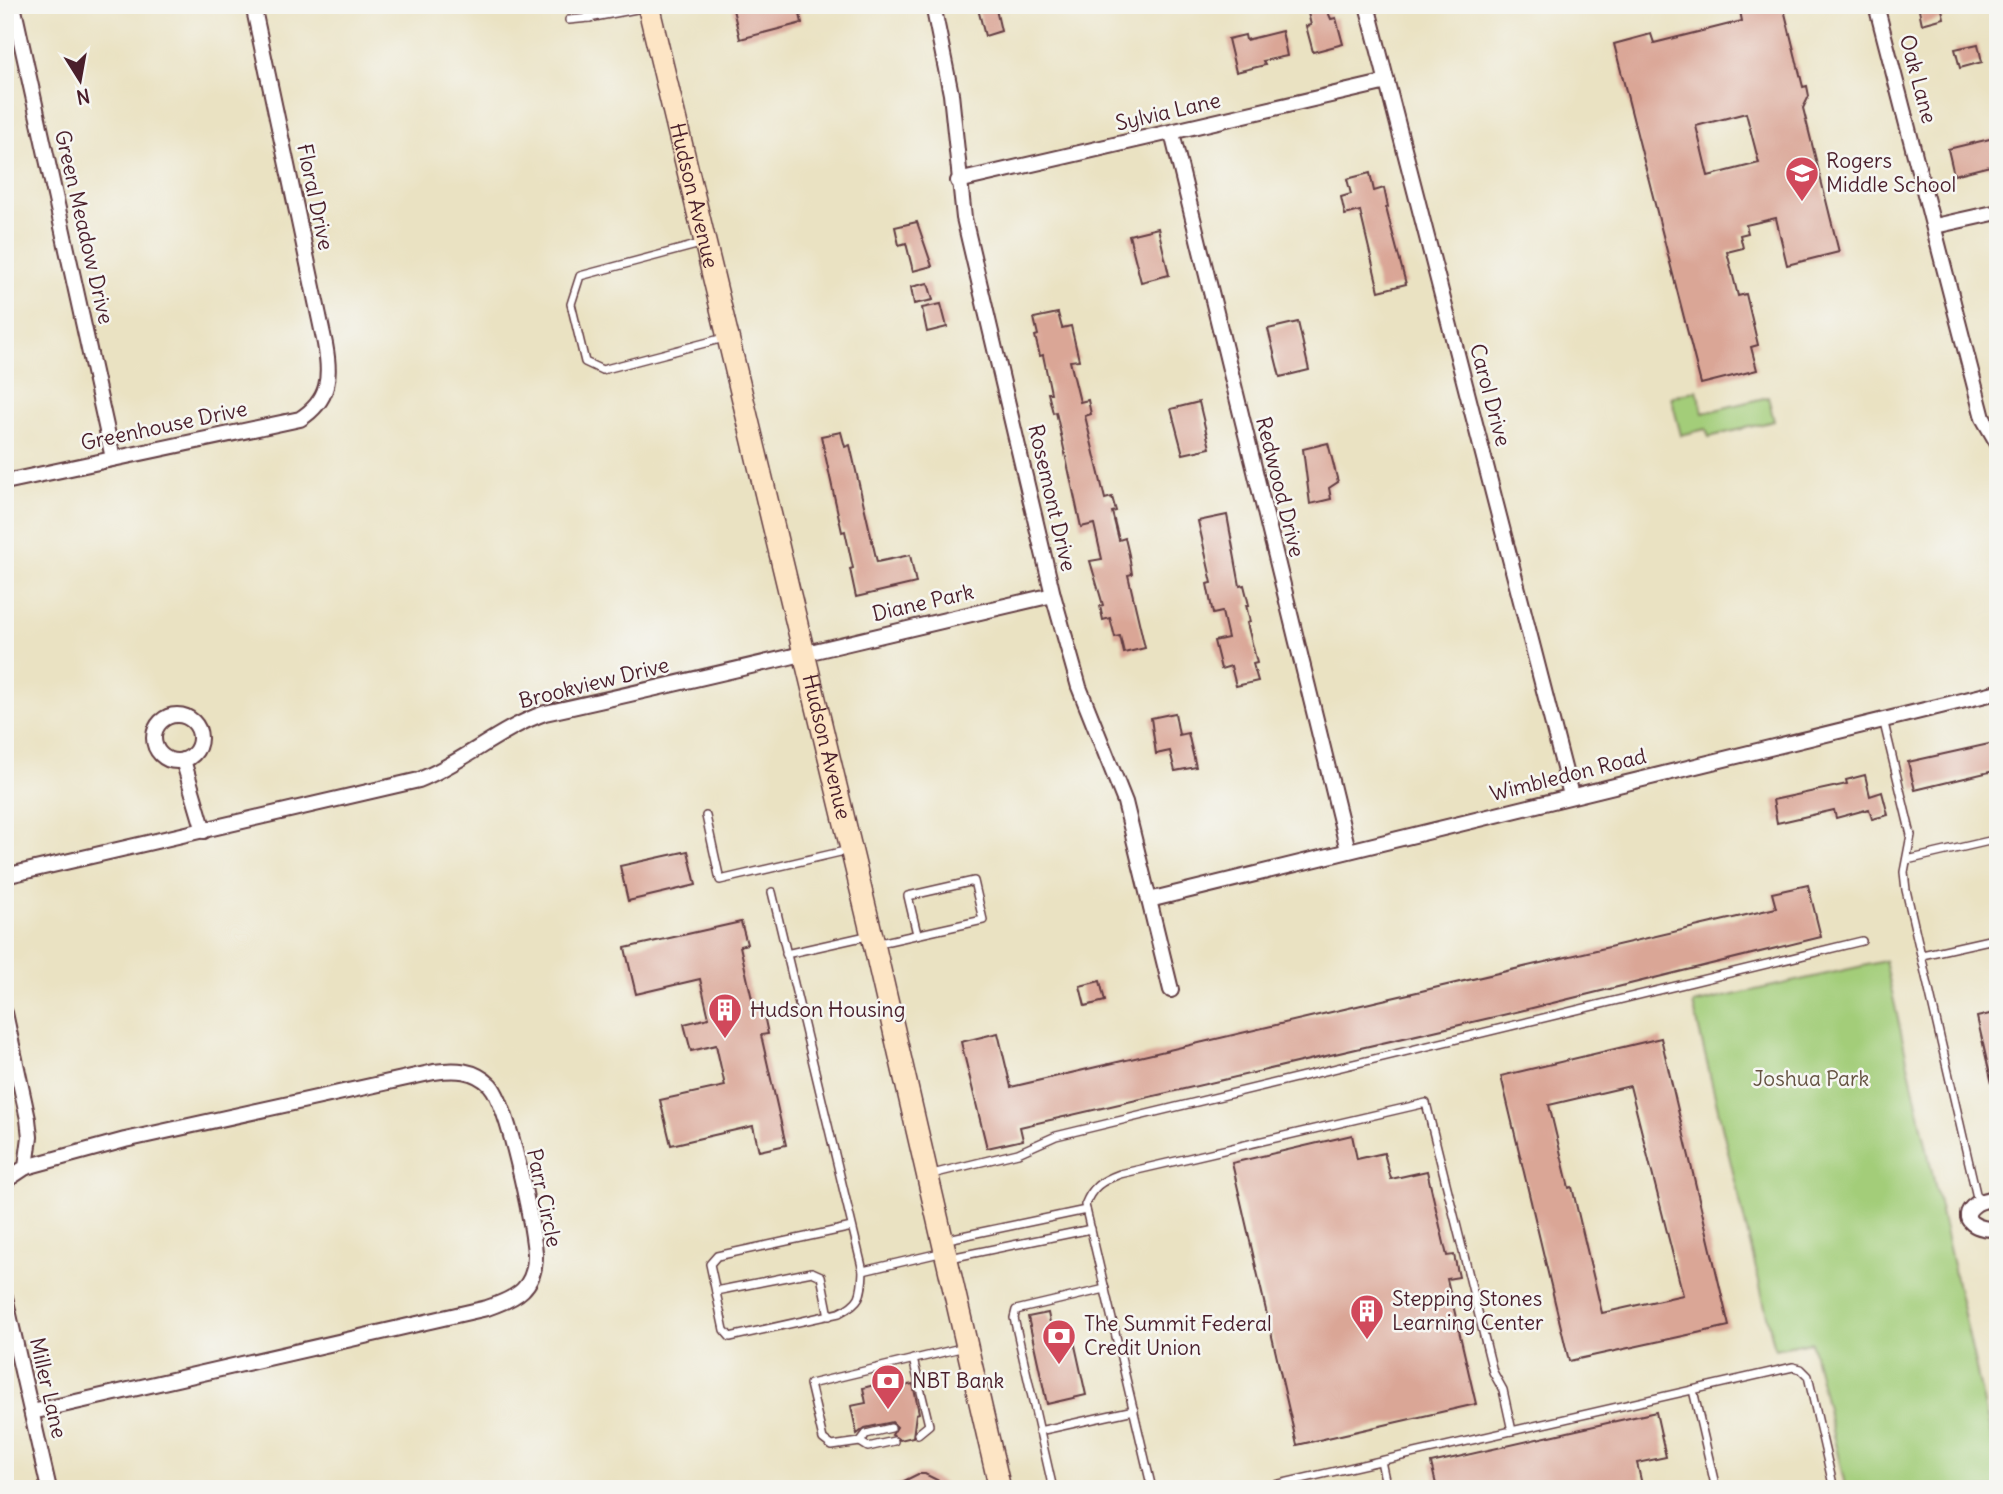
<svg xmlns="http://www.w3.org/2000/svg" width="2003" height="1494" viewBox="0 0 2003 1494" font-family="Delius,sans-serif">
	<rect width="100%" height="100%" fill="#f6f6f2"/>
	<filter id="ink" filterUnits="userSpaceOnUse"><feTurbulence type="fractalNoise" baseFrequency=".0143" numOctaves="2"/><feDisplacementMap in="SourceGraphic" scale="14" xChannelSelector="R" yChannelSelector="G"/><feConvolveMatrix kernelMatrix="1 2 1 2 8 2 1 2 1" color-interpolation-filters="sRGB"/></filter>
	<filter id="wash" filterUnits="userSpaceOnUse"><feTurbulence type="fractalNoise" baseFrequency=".00686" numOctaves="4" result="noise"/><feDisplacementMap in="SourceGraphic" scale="28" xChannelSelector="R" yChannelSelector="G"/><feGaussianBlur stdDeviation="1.57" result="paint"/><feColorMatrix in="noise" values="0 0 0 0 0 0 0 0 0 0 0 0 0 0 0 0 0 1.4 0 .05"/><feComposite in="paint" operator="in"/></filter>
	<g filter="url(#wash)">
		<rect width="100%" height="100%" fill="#eae2c2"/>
		<g fill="#a3cd79" stroke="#767652" stroke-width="2">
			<path d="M 1697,390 L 1703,413 L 1768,397 L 1774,421 L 1709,437 L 1706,429 L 1681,435 L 1671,397 Z"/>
			<path d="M 1885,961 L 1998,1467 L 1998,1489 L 1846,1489 L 1811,1342 L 1775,1349 L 1693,1004 Z"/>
		</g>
		<g id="blocks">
			<g fill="#daa696" fill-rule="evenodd">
				<path d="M 732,5 L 798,5 L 802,23 L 740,39 Z"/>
				<path d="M 977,5 L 995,5 L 1001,31 L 985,36 Z"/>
				<path d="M 1306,5 L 1325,5 L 1331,19 L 1336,18 L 1343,44 L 1313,52 L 1306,26 L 1311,25 Z"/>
				<path d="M 1763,5 L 1783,5 L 1803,87 L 1807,86 L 1809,96 L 1803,108 L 1839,252 L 1787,265 L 1776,218 L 1746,225 L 1748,233 L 1740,235 L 1743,248 L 1727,252 L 1738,296 L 1746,294 L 1758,345 L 1751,347 L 1757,370 L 1701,384 L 1614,44 L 1651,34 L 1654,43 L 1742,21 L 1740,11 ZM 1746,113 L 1759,163 L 1708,176 L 1696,126 Z"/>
				<path d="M 1918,5 L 1941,5 L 1944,18 L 1922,24 Z"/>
				<path d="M 1282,31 L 1287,56 L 1263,61 L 1265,65 L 1236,72 L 1228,39 L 1245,35 L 1246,40 Z"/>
				<path d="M 1978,44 L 1982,62 L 1960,68 L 1955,49 Z"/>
				<path d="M 1998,137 L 1998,164 L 1954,175 L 1948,149 Z"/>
				<path d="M 1370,173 L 1374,191 L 1384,188 L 1388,207 L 1386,208 L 1406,284 L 1379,291 L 1360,211 L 1345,215 L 1341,197 L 1351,194 L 1347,179 Z"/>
				<path d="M 917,222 L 932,266 L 913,271 L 906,243 L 899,245 L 895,227 Z"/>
				<path d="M 1158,228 L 1169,275 L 1141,282 L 1129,235 Z"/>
				<path d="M 928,283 L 933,300 L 914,304 L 911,287 Z"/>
				<path d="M 941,304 L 947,327 L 927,332 L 922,308 Z"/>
				<path d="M 1058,313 L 1062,328 L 1071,326 L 1079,360 L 1070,361 L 1080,402 L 1088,400 L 1091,414 L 1085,416 L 1105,499 L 1112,497 L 1116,511 L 1112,512 L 1119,540 L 1125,538 L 1129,555 L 1132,574 L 1128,575 L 1145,648 L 1124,653 L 1120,636 L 1115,637 L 1110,618 L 1103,620 L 1100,606 L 1103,605 L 1090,561 L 1102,559 L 1094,524 L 1081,527 L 1056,412 L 1053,413 L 1048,393 L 1051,393 L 1043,355 L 1040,356 L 1035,336 L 1038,335 L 1034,318 Z"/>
				<path d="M 1298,322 L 1309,370 L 1280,377 L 1268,329 Z"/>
				<path d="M 1199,402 L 1210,448 L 1183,454 L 1171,409 Z"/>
				<path d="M 841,432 L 845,447 L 850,445 L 877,562 L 910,555 L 916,583 L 856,597 L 850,569 L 853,568 L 845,531 L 842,532 L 821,436 Z"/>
				<path d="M 1328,443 L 1338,482 L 1329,488 L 1331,499 L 1310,504 L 1303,449 Z"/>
				<path d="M 1227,515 L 1240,586 L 1244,585 L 1249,605 L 1246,605 L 1250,622 L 1247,623 L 1257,663 L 1253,664 L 1258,681 L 1236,686 L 1231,666 L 1221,669 L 1214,641 L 1228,638 L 1222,612 L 1213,614 L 1207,584 L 1212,583 L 1198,521 Z"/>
				<path d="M 1175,713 L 1179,735 L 1188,733 L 1196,767 L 1175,771 L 1170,751 L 1156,754 L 1151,718 Z"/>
				<path d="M 1998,742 L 1998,770 L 1915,790 L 1908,762 Z"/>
				<path d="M 1865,775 L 1870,796 L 1882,792 L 1888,815 L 1872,819 L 1869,809 L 1836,818 L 1834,810 L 1777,823 L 1773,800 L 1847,784 L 1846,780 Z"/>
				<path d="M 688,851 L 696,885 L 628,901 L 620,866 Z"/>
				<path d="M 1808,885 L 1821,937 L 1520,1011 L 1020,1127 L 1023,1140 L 987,1148 L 961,1042 L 998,1033 L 1011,1087 L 1776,908 L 1772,893 Z"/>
				<path d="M 741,922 L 747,944 L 740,946 L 754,1008 L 762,1006 L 768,1034 L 761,1035 L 786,1145 L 759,1151 L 753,1126 L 671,1145 L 660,1100 L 725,1086 L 716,1045 L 691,1051 L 684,1024 L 709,1018 L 700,979 L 636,994 L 625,948 Z"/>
				<path d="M 1100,981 L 1105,1001 L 1085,1006 L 1080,986 Z"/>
				<path d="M 1998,1012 L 1998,1084 L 1992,1084 L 1977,1017 Z"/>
				<path d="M 1661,1038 L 1729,1326 L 1569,1361 L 1501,1076 ZM 1630,1086 L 1683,1295 L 1602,1313 L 1572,1187 L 1569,1188 L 1549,1105 Z"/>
				<path d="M 1352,1135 L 1357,1159 L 1384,1153 L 1391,1179 L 1427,1171 L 1447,1256 L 1454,1255 L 1459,1277 L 1447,1279 L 1476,1404 L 1297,1445 L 1232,1163 Z"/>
				<path d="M 1048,1313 L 1053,1337 L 1072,1332 L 1086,1395 L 1047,1404 L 1028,1317 Z"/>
				<path d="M 889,1381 L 890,1389 L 913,1384 L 919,1413 L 916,1414 L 913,1437 L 900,1440 L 892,1435 L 897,1427 L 892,1422 L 865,1428 L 857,1434 L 851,1406 L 866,1403 L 863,1388 Z"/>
				<path d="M 1656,1412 L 1666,1457 L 1637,1463 L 1643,1489 L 1437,1489 L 1431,1463 Z"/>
				<path d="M 918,1474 L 925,1474 L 955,1489 L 888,1489 Z"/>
			</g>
		</g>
	</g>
	<g filter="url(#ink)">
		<use href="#blocks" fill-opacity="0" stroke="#623c42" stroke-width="2"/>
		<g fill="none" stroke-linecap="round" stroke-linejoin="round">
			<g stroke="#623c42" stroke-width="10">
				<g id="lane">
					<path d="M 586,5 L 589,18 L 647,7"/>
					<path d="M 569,20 L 589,18"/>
					<path d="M 704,243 L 580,276 L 571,304 L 585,362 L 602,370 L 724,338"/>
					<path d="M 1883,719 L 1911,835 L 1904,872 L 1906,890 L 1978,1202"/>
					<path d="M 706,816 L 720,880 L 849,850"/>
					<path d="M 1907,860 L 1998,839"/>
					<path d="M 772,892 L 863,1271 C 862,1296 861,1302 839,1313 L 730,1337 L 724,1330 L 710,1264 L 717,1256 L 852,1227"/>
					<path d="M 875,944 L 983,920 L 974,881 L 908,896 L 917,934"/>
					<path d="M 786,954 L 871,935"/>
					<path d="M 1922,955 L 1998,938"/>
					<path d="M 928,1175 L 1018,1153 L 1056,1136 L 1862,941"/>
					<path d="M 943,1240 L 1086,1210"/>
					<path d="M 950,1258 L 1091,1229"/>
					<path d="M 863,1271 L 944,1252"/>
					<path d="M 716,1291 L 812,1272 L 821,1276 L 829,1316"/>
					<path d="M 913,1359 L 929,1425 L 918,1434"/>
					<path d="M 1693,1390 L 1716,1489"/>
					<path d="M 1039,1431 L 1134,1410"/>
					<path d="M 894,1441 L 868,1447 L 860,1442 L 832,1446 L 823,1439 L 810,1384 L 965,1347"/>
					<path d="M 860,1442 L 866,1434 L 891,1428"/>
					<path d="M 1381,1461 L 1387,1489"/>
					<path d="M 1053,1489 L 1014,1318 L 1016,1310 L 1105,1289"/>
					<path d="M 1152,1489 L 1085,1205 C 1092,1187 1101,1181 1120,1174 L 1426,1103 L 1493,1372 L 1503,1390 L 1512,1431"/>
					<path d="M 1257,1489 L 1793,1367 L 1801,1369 L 1808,1376 L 1834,1489"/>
				</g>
			</g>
			<g stroke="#623c42" stroke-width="18">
				<g id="street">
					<path d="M 13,5 L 113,458"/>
					<path d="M 933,5 L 951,94 L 964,218 L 1053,595 L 1079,687 L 1125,802 L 1171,990"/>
					<path d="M 1367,5 L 1571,795"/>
					<path d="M 1876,5 L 1983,418 L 1998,444"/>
					<path d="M 1172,133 L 1348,850"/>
					<path d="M 958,181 L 1387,82"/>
					<path d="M 1935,226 L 1998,212"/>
					<path d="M 5,482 L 300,419 C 330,400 331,376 325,344 L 253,5"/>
					<circle cx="177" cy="738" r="23"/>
					<path d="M 183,760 L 204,831"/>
					<path d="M 5,876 L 419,780 C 464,762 499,729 545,713 C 715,676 883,634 1053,595"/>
					<path d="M 1149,900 L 1998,692"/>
					<path d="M 5,1013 L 28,1119 L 30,1137 L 26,1167 L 5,1181"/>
					<path d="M 26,1167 L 125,1140 L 434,1072 C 455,1069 474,1069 490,1085 C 509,1106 532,1221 535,1253 C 536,1288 517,1298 487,1308 L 32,1412"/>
					<path d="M 1998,1198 C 1991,1199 1982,1200 1976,1204 C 1955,1219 1979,1232 1998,1228"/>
					<path d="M 5,1297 L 49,1489"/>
				</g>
			</g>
			<g stroke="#623c42" stroke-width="24">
				<g id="secondary">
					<path id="s1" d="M 648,5 L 874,944 L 1000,1489"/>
				</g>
			</g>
			<use href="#lane" stroke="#fff" stroke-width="7"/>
			<use href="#street" stroke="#fff" stroke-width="14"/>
			<use href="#secondary" stroke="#fde5c5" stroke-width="21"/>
		</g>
	</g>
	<defs>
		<g id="school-pin" transform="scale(1.75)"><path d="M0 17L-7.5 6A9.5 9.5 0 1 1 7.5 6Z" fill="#d1495b" stroke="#f6f6f2"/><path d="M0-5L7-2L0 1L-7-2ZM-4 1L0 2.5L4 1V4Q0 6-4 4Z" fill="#fff"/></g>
		<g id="building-pin" transform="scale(1.75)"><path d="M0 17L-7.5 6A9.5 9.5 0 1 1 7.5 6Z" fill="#d1495b" stroke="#f6f6f2"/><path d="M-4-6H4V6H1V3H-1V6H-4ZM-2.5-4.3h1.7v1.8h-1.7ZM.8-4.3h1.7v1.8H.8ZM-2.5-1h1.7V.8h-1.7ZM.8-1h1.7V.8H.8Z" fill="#fff"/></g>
		<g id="bank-pin" transform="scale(1.75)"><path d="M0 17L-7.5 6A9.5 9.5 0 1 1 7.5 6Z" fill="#d1495b" stroke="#f6f6f2"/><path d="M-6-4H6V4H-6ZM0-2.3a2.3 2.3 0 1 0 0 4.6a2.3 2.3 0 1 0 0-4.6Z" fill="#fff"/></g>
	</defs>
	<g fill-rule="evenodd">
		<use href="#school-pin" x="1802" y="173"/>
		<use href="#building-pin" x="725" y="1010"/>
		<use href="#building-pin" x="1367" y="1311"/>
		<use href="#bank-pin" x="1059" y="1336"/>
		<use href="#bank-pin" x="888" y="1381"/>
	</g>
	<g text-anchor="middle" stroke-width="5" stroke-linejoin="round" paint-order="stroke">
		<g font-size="21" fill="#4a1f2b" stroke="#f6f6f2">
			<text transform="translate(1918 79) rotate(75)" y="7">Oak Lane</text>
			<text transform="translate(1168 112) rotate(-13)" y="7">Sylvia Lane</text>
			<text dy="7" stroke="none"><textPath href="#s1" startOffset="196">Hudson Avenue</textPath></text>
			<text transform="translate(315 197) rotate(78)" y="7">Floral Drive</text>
			<text transform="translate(84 227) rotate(77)" y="7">Green Meadow Drive</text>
			<text transform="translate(1490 395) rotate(75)" y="7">Carol Drive</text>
			<text transform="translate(164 426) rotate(-12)" y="7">Greenhouse Drive</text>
			<text transform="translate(1280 487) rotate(76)" y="7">Redwood Drive</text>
			<text transform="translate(1052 498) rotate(77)" y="7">Rosemont Drive</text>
			<text transform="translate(923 603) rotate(-13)" y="7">Diane Park</text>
			<text transform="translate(594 683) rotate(-14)" y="7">Brookview Drive</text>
			<text dy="7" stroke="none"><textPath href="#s1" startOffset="763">Hudson Avenue</textPath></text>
			<text transform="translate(1568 775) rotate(-14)" y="7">Wimbledon Road</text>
			<text transform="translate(544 1198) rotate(78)" y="7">Parr Circle</text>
			<text transform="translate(48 1388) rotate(77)" y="7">Miller Lane</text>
		</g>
		<g font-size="21" fill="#4a1f2b" stroke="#f6f6f2" text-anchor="start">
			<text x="1826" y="168">Rogers<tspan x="1826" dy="24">Middle School</tspan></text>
			<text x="750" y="1017">Hudson Housing</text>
			<text x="1392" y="1306">Stepping Stones<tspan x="1392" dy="24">Learning Center</tspan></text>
			<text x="1084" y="1331">The Summit Federal<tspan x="1084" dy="24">Credit Union</tspan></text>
			<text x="912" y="1388">NBT Bank</text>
		</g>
		<g font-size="21" fill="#655342" stroke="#f6f6f2">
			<text x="1811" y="1086">Joshua Park</text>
		</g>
	</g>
	<rect width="2003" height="1494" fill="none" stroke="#f6f6f2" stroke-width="28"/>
	<g transform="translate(80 80) rotate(169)" stroke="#f6f6f2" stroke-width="5" paint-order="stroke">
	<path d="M0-5L12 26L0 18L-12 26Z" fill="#4a1f2b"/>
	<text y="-10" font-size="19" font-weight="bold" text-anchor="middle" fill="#4a1f2b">N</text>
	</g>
</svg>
